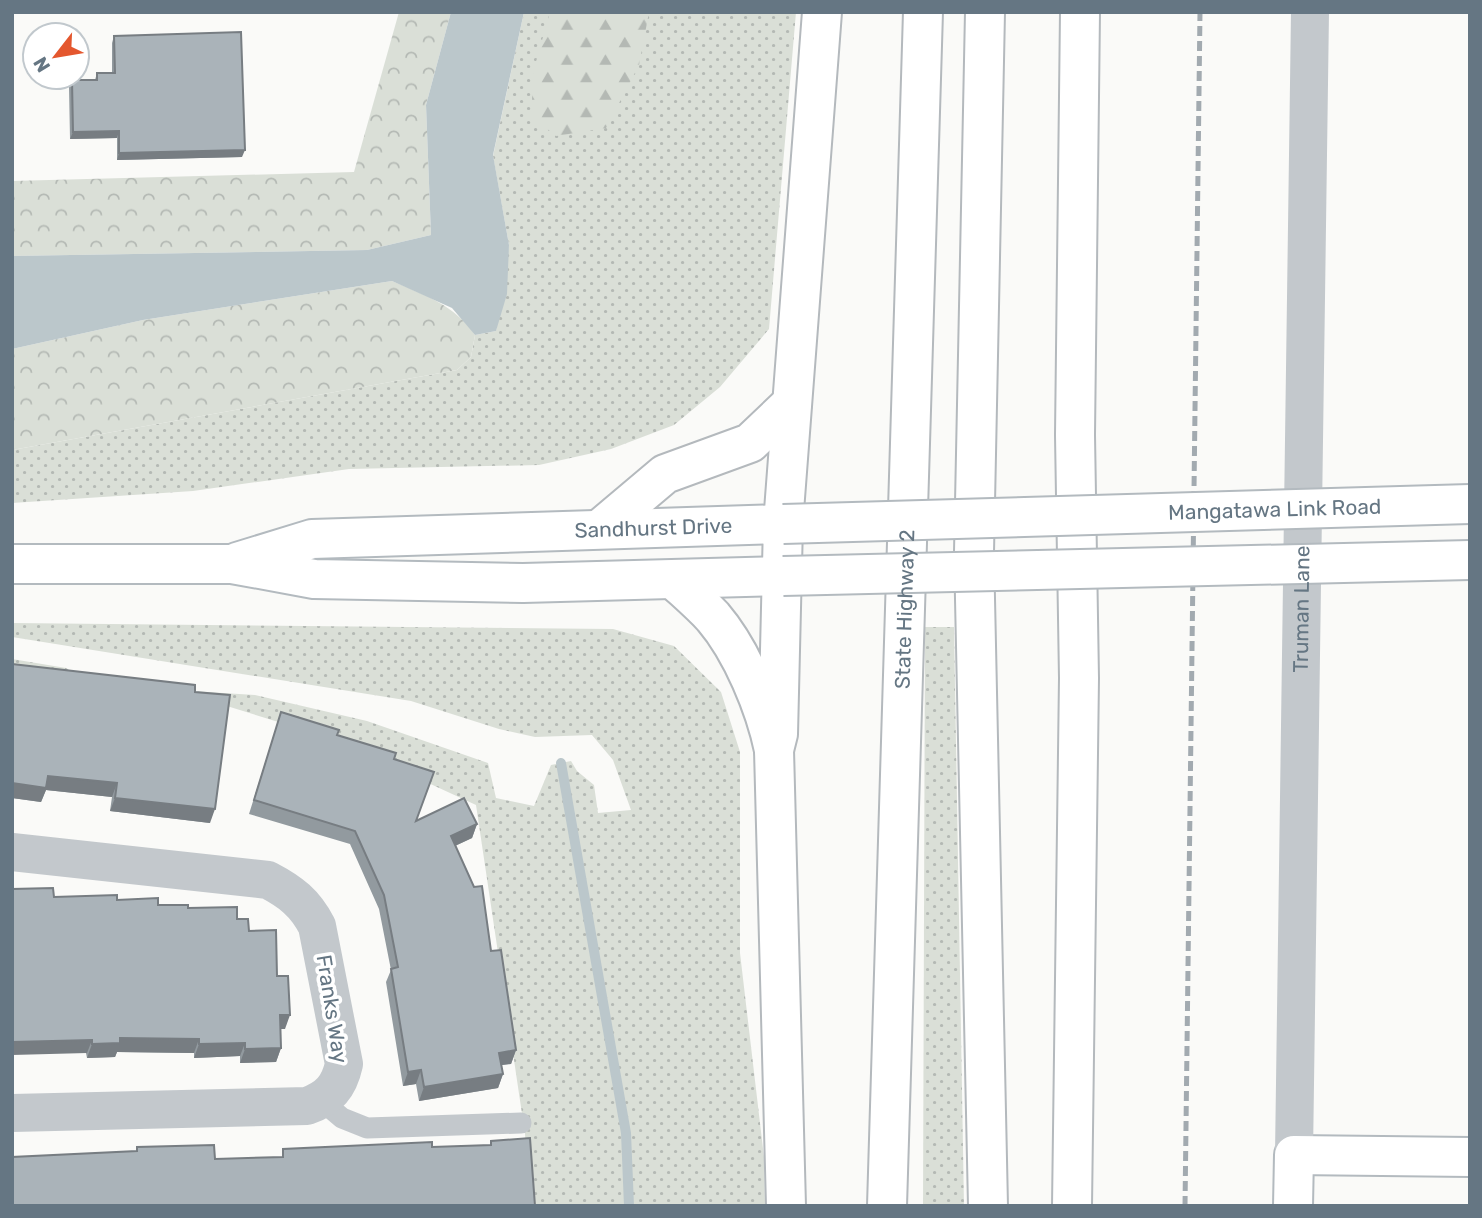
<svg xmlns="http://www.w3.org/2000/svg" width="1482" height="1218" viewBox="0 0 1482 1218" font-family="Rubik,sans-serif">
	<defs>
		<pattern id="grass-dots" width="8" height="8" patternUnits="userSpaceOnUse" patternTransform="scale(1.75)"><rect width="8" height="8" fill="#dadfd7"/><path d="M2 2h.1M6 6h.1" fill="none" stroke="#b4b9b4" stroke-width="1.8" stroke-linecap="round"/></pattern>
		<pattern id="forest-firs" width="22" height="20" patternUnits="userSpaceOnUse" patternTransform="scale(1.75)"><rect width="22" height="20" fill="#dadfd7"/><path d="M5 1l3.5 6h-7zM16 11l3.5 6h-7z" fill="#b4b9b4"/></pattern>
		<pattern id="park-crowns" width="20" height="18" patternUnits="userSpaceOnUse" patternTransform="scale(1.75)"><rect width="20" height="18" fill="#dadfd7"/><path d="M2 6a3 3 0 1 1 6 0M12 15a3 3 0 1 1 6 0" fill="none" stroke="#b4b9b4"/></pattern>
	</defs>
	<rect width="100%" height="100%" fill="#fafaf8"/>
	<g fill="url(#grass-dots)">
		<path d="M 524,12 L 796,12 L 769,329 L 720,387 L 674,425 L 611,449 L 539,465 L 349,469 L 193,491 L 12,503 L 12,450 L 457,370 L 471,357 L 475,335 L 496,331 L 509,245 L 493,156 Z"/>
		<path d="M 12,623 L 613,629 L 674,646 L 721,692 L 740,752 L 740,953 L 764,1157 L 765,1206 L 530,1206 L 525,1134 L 476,805 L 333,739 L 175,690 L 255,695 L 367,721 L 488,763 L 496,798 L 534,806 L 551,765 L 571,761 L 577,771 L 594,785 L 598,813 L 631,810 L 613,760 L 592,735 L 535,737 L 499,729 L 411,701 L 12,637 Z"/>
		<path d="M 925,627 L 954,627 L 964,1206 L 923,1206 Z"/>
		<path d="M 12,659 L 66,668 L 86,681 L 12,673 Z"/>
	</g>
	<path fill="url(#forest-firs)" d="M 550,12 L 649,12 L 639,65 L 606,128 L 556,136 L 531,116 L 534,69 Z"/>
	<g fill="url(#park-crowns)">
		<path d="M 399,12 L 451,12 L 426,105 L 431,235 L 367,250 L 12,256 L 12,181 L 354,172 Z"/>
		<path d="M 392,281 C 424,295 455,305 475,335 L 471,357 L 457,370 L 12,450 L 12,349 L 143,320 Z"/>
	</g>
	<path fill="#bbc7cb" d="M 451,12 L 524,12 L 493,155 L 509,245 L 507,294 L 496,331 L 475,335 L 452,308 L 392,281 L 143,320 L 12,349 L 12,256 L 367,250 L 431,235 L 426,105 Z"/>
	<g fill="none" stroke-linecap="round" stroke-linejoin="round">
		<path stroke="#bbc7cb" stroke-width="10" d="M 561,763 L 626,1133 L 629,1206"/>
		<g stroke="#b3babf" stroke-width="42">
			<g id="secondary">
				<path id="s2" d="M 237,562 L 312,539 L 783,524"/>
				<path d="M 12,564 L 232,564 L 314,579 L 523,583 L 783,576"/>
				<path d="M 1293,1206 L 1294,1155 L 1470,1157"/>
			</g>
		</g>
		<g stroke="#b4b9bd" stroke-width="42">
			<g id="highway">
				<path d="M 985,12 L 974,552 L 988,1206"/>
				<path d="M 601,528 L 665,474 L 750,443 L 792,403"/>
				<path d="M 674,580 C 687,592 701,604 713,617 C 742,651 765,707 774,750 L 786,1206"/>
				<path d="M 774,750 L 778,734 L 783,524 L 822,12"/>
				<path id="s3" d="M 887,1206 L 923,12"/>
				<path d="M 1072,1206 L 1079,678 L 1075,435 L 1080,12"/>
			</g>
		</g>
		<path stroke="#c3c8cc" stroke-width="21" d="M 322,1101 L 342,1118 L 367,1128 L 521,1123"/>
		<g stroke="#c3c8cc" stroke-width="38">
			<path d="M 12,852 L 268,880 C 291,892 305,903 317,926 L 344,1064 C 339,1087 329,1098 307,1106 L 12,1113"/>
			<path id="s1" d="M 1294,1155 L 1310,12"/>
		</g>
		<use href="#secondary" stroke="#fff" stroke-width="38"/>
		<use href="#highway" stroke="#fff" stroke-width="38"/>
		<path stroke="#a2aab0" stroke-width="5" stroke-dasharray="10 5" stroke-linecap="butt" d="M 1185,1206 L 1200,12"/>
		<g stroke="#b3babf" stroke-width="42" stroke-linecap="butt">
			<g id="secondary-bridge">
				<path id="s4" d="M 783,524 L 1470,504"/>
				<path d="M 783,576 L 1470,560"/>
			</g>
		</g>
		<use href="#secondary-bridge" stroke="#fff" stroke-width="38"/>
	</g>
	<g fill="#929a9f">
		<path d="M 114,36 L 242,157 L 117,160 L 117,138 L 70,139 L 69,87 L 72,80 L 95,80 L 97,73 L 112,73 L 112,43 Z"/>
		<path d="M 12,664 L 195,692 L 210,823 L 110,811 L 112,797 L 46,790 L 41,802 L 12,798 Z"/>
		<path d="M 281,712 L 394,759 L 416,821 L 477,824 L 472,838 L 455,846 L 491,951 L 516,1050 L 511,1064 L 501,1065 L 503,1074 L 498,1088 L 419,1101 L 416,1084 L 403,1086 L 386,982 L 391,970 L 379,909 L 350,844 L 249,814 Z"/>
		<path d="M 54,897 L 117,900 L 188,908 L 237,919 L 249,931 L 277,976 L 285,1029 L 281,1029 L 281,1048 L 276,1062 L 240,1063 L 240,1056 L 194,1058 L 194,1053 L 117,1052 L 115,1057 L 87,1058 Z"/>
	</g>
	<g fill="#777d82">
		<path d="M 119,131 L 117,138 L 70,139 L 73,132 Z"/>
		<path d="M 245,150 L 242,157 L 117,160 L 119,153 Z"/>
		<path d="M 48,776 L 117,783 L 112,797 L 46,790 L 41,802 L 12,798 L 12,783 Z"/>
		<path d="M 115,798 L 215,809 L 210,823 L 110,811 Z"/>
		<path d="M 477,824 L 472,838 L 446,850 L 451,836 Z"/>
		<path d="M 280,1015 L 290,1015 L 285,1029 L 275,1029 Z"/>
		<path d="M 120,1038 L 199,1039 L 194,1053 L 117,1052 L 115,1057 L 87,1058 L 92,1044 Z"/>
		<path d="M 92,1040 L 87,1053 L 12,1055 L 12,1042 Z"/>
		<path d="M 245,1043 L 240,1056 L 194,1058 L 199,1044 Z"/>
		<path d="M 281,1048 L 276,1062 L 240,1063 L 245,1049 Z"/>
		<path d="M 516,1050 L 511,1064 L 494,1066 L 499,1053 Z"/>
		<path d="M 421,1070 L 416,1084 L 403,1086 L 408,1072 Z"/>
		<path d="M 503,1074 L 498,1088 L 419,1101 L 424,1087 Z"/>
	</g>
	<g fill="#aab3b9" stroke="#777d82" stroke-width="2">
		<path d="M 241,32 L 245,150 L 119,153 L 119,131 L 73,132 L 72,80 L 97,80 L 97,73 L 115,73 L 114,36 Z"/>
		<path d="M 12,664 L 195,685 L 195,692 L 230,695 L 215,809 L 115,798 L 117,783 L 48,776 L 46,788 L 12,783 Z"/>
		<path d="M 281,712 L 339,730 L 337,735 L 396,753 L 394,759 L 434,772 L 416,821 L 464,798 L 477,824 L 451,836 L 474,887 L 482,886 L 491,951 L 501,950 L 516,1050 L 499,1053 L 503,1074 L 424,1087 L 421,1070 L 408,1072 L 391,969 L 398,967 L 384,895 L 355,831 L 254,800 Z"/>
		<path d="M 53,888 L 54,897 L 117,895 L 117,900 L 158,898 L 158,905 L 188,905 L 188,908 L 237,907 L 237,919 L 248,919 L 249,931 L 276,930 L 277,976 L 288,976 L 290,1015 L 280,1015 L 281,1048 L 245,1049 L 245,1043 L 199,1044 L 199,1039 L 120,1038 L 120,1043 L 92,1044 L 92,1040 L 12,1042 L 12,889 Z"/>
		<path d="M 530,1138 L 535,1206 L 12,1206 L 12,1157 L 137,1151 L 137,1147 L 214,1145 L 215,1159 L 283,1157 L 283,1149 L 432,1142 L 432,1147 L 491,1145 L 491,1141 Z"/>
	</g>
	<g text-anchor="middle" stroke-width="7" stroke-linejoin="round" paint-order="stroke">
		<g font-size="21" fill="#657683" stroke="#fff">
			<text dy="7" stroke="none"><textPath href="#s4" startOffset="492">Mangatawa Link Road</textPath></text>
			<text dy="7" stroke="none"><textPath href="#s2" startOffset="420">Sandhurst Drive</textPath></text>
			<text dy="7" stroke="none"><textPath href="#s3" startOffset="597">State Highway 2</textPath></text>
			<text dy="7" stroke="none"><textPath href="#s1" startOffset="546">Truman Lane</textPath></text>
			<text transform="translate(332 1009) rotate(81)" y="7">Franks Way</text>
		</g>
	</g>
	<rect width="1482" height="1218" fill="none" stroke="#657683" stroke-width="28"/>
	<g transform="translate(56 56) rotate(239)"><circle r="33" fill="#ffffff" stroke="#c1c8cd" stroke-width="2"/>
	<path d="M0-5L12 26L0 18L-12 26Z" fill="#e4572e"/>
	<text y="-10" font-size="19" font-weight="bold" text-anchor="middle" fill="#657683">N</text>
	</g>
</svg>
